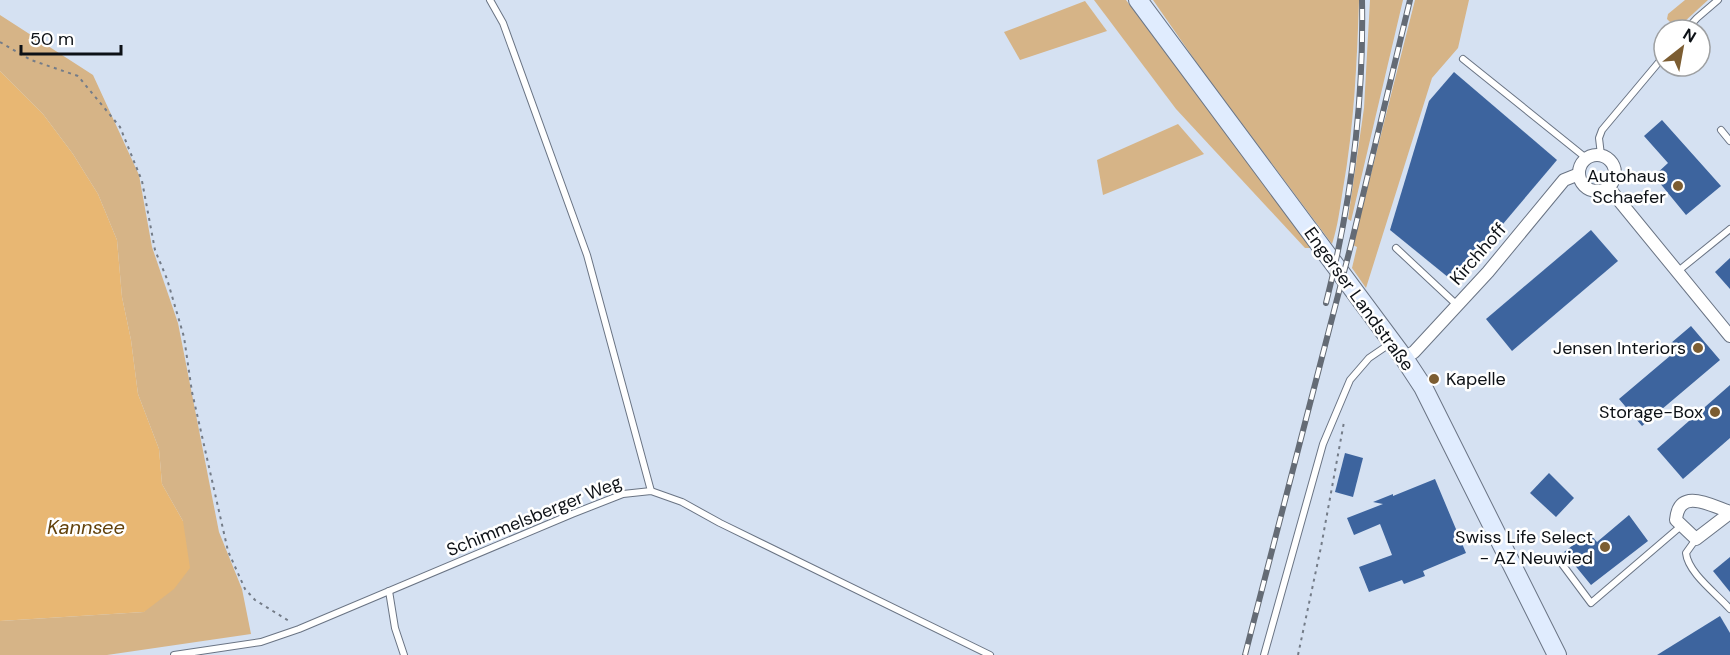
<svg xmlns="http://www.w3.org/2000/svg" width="1730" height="655" viewBox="0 0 1730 655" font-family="'DM Sans',sans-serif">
	<rect width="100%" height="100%" fill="#d5e1f2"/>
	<g fill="#d6b487">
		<path d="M 1094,0 L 1126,0 L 1311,248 L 1305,248 L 1176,109 Z"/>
		<path d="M 1153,0 L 1359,0 C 1357,63 1354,127 1343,189 C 1340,207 1338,226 1332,244 L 1201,69 Z"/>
		<path d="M 1370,0 L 1403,0 L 1351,221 L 1348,219 L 1364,108 Z"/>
		<path d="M 1415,0 L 1469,0 L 1458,48 L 1432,78 L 1366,288 L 1352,268 L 1357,247 L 1353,245 Z"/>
		<path d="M 1685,0 L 1708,0 L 1683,23 L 1674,26 L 1667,19 L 1668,14 Z"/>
		<path d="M 1085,1 L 1107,31 L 1020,60 L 1004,32 Z"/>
		<path d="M 0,15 L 93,75 L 139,175 L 152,247 L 178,323 L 219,532 L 242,589 L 251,634 L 107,655 L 0,655 L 0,621 L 144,612 L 183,521 L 162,484 L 159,449 L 138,394 L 131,340 L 122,297 L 117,240 L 98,194 L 73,154 L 43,114 L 0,71 Z"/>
		<path d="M 1178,124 L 1204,154 L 1103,195 L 1097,160 Z"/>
	</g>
	<path fill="#e8b773" d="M 0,71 L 43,114 L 73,154 L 98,194 L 117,240 L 122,297 L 131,340 L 138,394 L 159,449 L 162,484 L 183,521 L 190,568 L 174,589 L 144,612 L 0,621 Z"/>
	<g fill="#3d649e">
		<path d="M 1454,72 L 1557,160 L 1454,282 L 1390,230 L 1429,101 Z"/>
		<path d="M 1662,120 L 1721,186 L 1686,215 L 1654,176 L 1668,163 L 1644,136 Z"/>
		<path d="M 1591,230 L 1618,261 L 1512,351 L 1486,319 Z"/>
		<path d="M 1730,258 L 1730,289 L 1715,272 Z"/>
		<path d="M 1691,326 L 1720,360 L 1642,426 L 1619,399 L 1677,350 L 1671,343 Z"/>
		<path d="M 1730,385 L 1730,438 L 1683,479 L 1657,449 Z"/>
		<path d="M 1345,453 L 1363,458 L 1353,497 L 1335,492 Z"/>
		<path d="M 1549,473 L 1574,498 L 1556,517 L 1530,493 Z"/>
		<path d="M 1435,479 L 1466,553 L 1423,571 L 1425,576 L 1404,584 L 1402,580 L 1369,592 L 1359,567 L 1392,555 L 1380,524 L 1354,535 L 1347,518 L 1383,504 L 1373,502 L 1393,494 L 1393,496 Z"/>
		<path d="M 1629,515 L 1648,541 L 1591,585 L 1564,552 L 1589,533 L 1597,542 Z"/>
		<path d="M 1730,557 L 1730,592 L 1713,571 Z"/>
		<path d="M 1720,616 L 1730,633 L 1730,655 L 1657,655 Z"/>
	</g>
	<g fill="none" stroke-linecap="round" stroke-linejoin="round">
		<g stroke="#6a7484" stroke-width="8">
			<g id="lane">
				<path d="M 490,0 L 503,23 L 587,255 L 651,491"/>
				<path d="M 1686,30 L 1697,18 L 1718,0"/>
				<path d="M 1463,59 L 1586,158"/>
				<path d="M 1721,130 L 1730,141"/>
				<path d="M 1601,155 L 1599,138 L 1602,130 L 1664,56"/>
				<path d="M 1396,248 L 1457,305"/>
				<path d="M 1677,272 L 1730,229"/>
				<path d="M 1696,539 L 1686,553 C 1688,573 1717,594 1730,609"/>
				<path d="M 1562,564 L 1591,603 L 1681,526"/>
				<path d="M 389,591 L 395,628 L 404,655"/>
				<path d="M 174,655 L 261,642 L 299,629 L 572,514 L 623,494 L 651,491 L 682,502 L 720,523 L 990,655"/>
				<path d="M 1264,655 L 1323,444 L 1350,380 L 1369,358 L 1391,343"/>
			</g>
		</g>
		<g stroke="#6a7484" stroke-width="14">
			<g id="street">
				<circle cx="1597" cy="173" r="18"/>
				<path d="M 1608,187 L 1730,336"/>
				<path d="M 1404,358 L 1414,352 L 1488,272 L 1564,180 L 1579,174"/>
				<path d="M 1730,512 C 1710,505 1679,487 1676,520 L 1696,539 L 1730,513"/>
			</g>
		</g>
		<g stroke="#6a7484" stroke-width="20">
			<path id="secondary" d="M 1138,0 L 1404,358 L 1423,387 L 1557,655"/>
		</g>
		<g stroke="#747c88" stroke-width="2" stroke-dasharray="3 4.5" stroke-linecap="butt">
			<path d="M 0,42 L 31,60 L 78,76 L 120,127 L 142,181 L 155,250 L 167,279 L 184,337 L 192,392 L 228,551 L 245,589 L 255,600 L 289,621"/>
			<path d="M 1298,655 L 1321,547 L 1344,422"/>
		</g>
		<use href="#lane" stroke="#fff" stroke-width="6"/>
		<use href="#street" stroke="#fff" stroke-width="12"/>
		<use href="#secondary" stroke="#e0ecfe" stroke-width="18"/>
		<g stroke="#646b75" stroke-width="6">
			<g id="rail">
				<path d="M 1326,303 C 1351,204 1364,102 1362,0"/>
				<path d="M 1245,655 L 1351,245 L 1410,0"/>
			</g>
		</g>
		<use href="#rail" stroke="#fff" stroke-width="4" stroke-dasharray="11" stroke-linecap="butt"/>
	</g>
	<g fill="#7c5d32" stroke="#fff" stroke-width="2">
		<circle cx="1678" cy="186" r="6"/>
		<circle cx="1698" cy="348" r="6"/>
		<circle cx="1434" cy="379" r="6"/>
		<circle cx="1715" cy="412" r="6"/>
		<circle cx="1605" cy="547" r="6"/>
	</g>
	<g text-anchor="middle" stroke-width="5" stroke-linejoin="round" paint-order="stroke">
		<g font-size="18" fill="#0d1116" stroke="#fff" text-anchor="end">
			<text x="1666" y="182">Autohaus<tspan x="1666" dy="21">Schaefer</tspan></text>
			<text x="1686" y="354">Jensen Interiors</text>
			<text x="1446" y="385" text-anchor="start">Kapelle</text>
			<text x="1703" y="418">Storage-Box</text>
			<text x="1593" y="543">Swiss Life Select<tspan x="1593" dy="21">- AZ Neuwied</tspan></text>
		</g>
		<g font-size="18" fill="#0d1116" stroke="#fff">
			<text transform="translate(1478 254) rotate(-49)" y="6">Kirchhoff</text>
			<text transform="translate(1359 299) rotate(54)" y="6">Engerser Landstraße</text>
			<text transform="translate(534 516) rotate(-22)" y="6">Schimmelsberger Weg</text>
		</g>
		<g font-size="20" font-style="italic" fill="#63420c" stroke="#fff">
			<text x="86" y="534">Kannsee</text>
		</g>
	</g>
	<g transform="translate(1682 48) rotate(31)"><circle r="28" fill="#ffffff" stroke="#9ea0a2" stroke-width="1.5"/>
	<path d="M0-4.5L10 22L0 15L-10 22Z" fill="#7c5d32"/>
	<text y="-9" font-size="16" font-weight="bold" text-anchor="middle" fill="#0d1116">N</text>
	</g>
	<path d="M21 45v9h100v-9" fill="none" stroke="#0d1116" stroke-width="3"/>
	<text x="30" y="45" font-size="18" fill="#0d1116" stroke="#ffffff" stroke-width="4.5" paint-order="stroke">50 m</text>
</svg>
